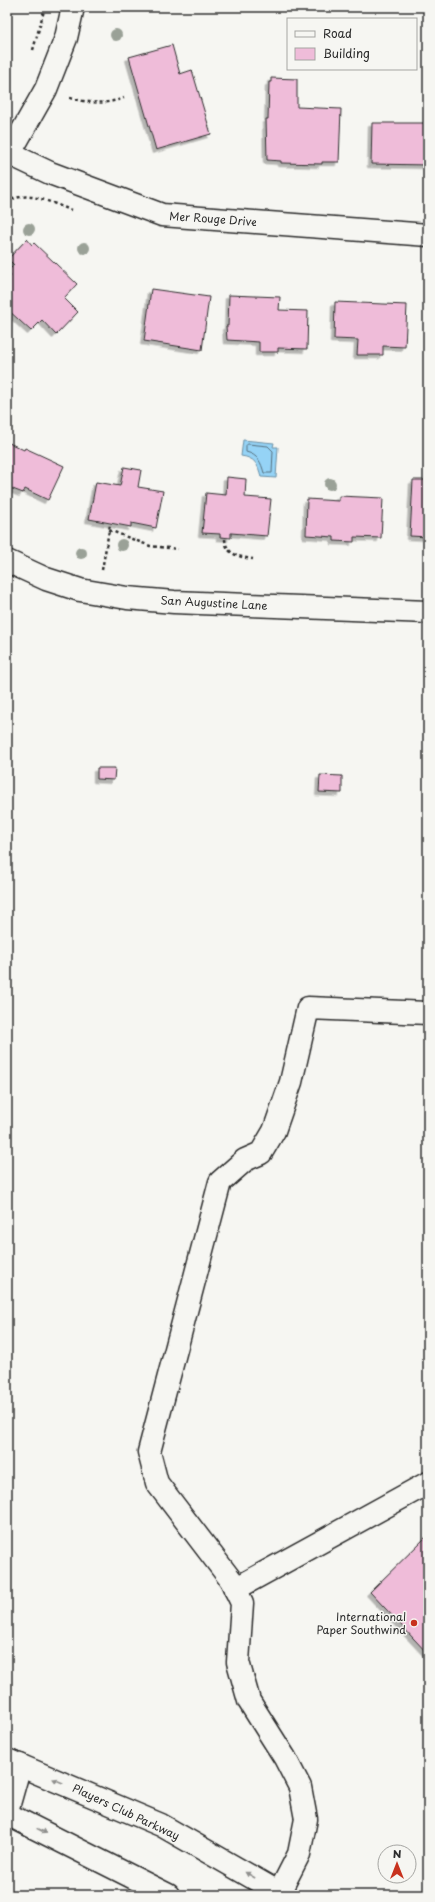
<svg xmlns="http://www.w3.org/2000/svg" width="435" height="1902" viewBox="0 0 435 1902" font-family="'Playpen Sans',sans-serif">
	<defs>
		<filter id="shadow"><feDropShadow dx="-3.5" dy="3.5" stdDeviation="0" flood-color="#0004"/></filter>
	</defs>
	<rect width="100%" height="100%" fill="#f6f6f2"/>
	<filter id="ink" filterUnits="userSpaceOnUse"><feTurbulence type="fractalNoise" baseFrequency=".025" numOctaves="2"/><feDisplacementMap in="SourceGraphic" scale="8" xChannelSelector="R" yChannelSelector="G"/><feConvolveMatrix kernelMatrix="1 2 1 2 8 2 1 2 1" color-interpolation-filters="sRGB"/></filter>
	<g filter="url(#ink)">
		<path fill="#95d3f6" stroke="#6b90a5" d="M 243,440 L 274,443 L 273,447 L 278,447 L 276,478 L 261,477 C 258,464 255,458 241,456 Z"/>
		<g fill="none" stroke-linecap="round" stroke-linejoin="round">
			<path stroke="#556e7c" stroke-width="1" d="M 248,444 L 268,446 L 273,451 L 272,473 L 264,473 C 261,462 258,455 246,452 L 246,446 Z"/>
		</g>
		<g fill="#efbcd9" stroke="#2b2b2b" filter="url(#shadow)">
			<path d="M 172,45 L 180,74 L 192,70 L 211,134 L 156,150 L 129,57 Z"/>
			<path d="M 271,78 L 297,79 L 297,107 L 341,109 L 339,162 L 322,162 L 322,164 L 281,163 L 281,161 L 267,160 L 266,119 L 268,119 L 269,82 L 271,82 Z"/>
			<path d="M 372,123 L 428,123 L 428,165 L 371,164 Z"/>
			<path d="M 27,239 L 32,245 L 34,243 L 77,284 L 64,298 L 78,312 L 56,335 L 42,320 L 31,331 L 7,309 L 7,280 L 11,276 L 7,272 L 14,265 L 8,259 Z"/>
			<path d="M 151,289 L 209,297 L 202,350 L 144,341 Z"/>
			<path d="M 229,295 L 280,297 L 279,310 L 308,311 L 307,349 L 278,348 L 278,352 L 259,352 L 259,342 L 227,340 L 226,326 L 228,326 Z"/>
			<path d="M 335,302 L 407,305 L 405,347 L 383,346 L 383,355 L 357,355 L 358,340 L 334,339 Z"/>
			<path d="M 7,442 L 24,450 L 25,448 L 64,466 L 48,500 L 25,489 L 23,493 L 10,488 L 9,490 L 7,489 Z"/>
			<path d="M 124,467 L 141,470 L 138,487 L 163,491 L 156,528 L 131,523 L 131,527 L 89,519 L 96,482 L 120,486 Z"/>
			<path d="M 227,477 L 246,479 L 245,497 L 271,499 L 267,536 L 231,533 L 231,538 L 220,537 L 220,534 L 202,533 L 206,493 L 226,495 Z"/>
			<path d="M 413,480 L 428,480 L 428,537 L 410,536 Z"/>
			<path d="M 339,496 L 383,498 L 381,538 L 354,537 L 354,542 L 334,541 L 334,537 L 306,535 L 307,499 L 339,501 Z"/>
			<path d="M 97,768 L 115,768 L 114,780 L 97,779 Z"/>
			<path d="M 320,775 L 342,776 L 342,793 L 319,792 Z"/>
			<path d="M 428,1535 L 428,1654 L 370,1592 Z"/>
		</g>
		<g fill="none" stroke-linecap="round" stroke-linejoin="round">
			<g stroke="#2b2b2b" stroke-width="25">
				<g id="minor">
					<path d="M 10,154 L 50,173 L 162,215 L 428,235"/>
					<path d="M 7,158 L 46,89 L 66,38 L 73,7"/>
					<path d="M 7,561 L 46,579 L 80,590 L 127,598 L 174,602 L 428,612"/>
					<path d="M 235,1589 L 428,1483"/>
					<path d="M 7,1760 L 161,1825 L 283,1895"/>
					<path d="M 7,1811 L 20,1765"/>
					<path d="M 7,1814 L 168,1895"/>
					<path d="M 278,1895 L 299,1854 L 306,1819 L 300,1787 L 285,1758 L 249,1701 L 238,1662 L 242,1603 L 231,1580 L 157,1483 L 149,1452 L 220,1182 L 245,1160 L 261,1153 L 274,1131 L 291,1082 L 308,1008 L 428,1013"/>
				</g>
			</g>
			<g stroke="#2b2b2b" stroke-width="2.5" stroke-dasharray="3 3" stroke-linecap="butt">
				<path d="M 33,50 L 45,7"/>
				<path d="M 70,98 C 88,103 105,105 124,98"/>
				<path d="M 7,203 C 25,188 51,203 71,210"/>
				<path d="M 7,260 L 8,261"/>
				<path d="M 109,530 L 150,546 L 178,549"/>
				<path d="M 225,539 C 226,555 240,557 253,559"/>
				<path d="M 102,570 L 110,525"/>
			</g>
			<use href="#minor" stroke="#f6f6f2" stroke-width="22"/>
		</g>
		<g fill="#9aa197">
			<circle cx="116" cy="35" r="6"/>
			<circle cx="29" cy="229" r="6"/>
			<circle cx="84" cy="248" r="6"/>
			<circle cx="330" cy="484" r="6"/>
			<circle cx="122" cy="545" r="6"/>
			<circle cx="81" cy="553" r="6"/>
		</g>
		<defs><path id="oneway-solid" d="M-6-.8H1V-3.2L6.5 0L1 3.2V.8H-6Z"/></defs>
		<g fill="#90908e">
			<use href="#oneway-solid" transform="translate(58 1781) rotate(-157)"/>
			<use href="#oneway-solid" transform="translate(42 1831) rotate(26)"/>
			<use href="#oneway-solid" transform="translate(250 1875) rotate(-150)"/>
		</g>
	</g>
	<circle fill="#c8321e" stroke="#f6f6f2" stroke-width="1.5" cx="414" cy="1623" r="4"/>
	<g text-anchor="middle" stroke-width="3" stroke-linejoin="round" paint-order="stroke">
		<g font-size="11" fill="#2b2b2b" stroke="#f6f6f2">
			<text transform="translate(213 219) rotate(4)" y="4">Mer Rouge Drive</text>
			<text transform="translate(214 603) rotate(3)" y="4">San Augustine Lane</text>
			<text transform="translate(126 1812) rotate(25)" y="4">Players Club Parkway</text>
		</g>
		<g font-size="11" fill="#2b2b2b" stroke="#f6f6f2" text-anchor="end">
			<text x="406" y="1621">International<tspan x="406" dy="13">Paper Southwind</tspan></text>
		</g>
	</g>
	<rect width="435" height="1902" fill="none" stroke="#f6f6f2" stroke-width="24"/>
	<rect x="12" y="12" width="411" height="1878" fill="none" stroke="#2b2b2b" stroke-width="1.5" filter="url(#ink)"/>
	<rect x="287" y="18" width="130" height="52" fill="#f6f6f2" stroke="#a5a5a2"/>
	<rect x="295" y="31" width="20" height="6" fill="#f6f6f2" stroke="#a5a5a2"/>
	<text x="323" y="38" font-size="12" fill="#2b2b2b">Road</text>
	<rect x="295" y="48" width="20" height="12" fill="#efbcd9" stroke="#a5a5a2"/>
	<text x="323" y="58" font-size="12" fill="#2b2b2b">Building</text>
	<g transform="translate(397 1864)"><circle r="19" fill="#f6f6f2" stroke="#a5a5a2"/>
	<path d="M0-3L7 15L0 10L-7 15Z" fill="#c8321e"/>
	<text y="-6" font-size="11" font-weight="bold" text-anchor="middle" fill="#2b2b2b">N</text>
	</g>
</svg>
